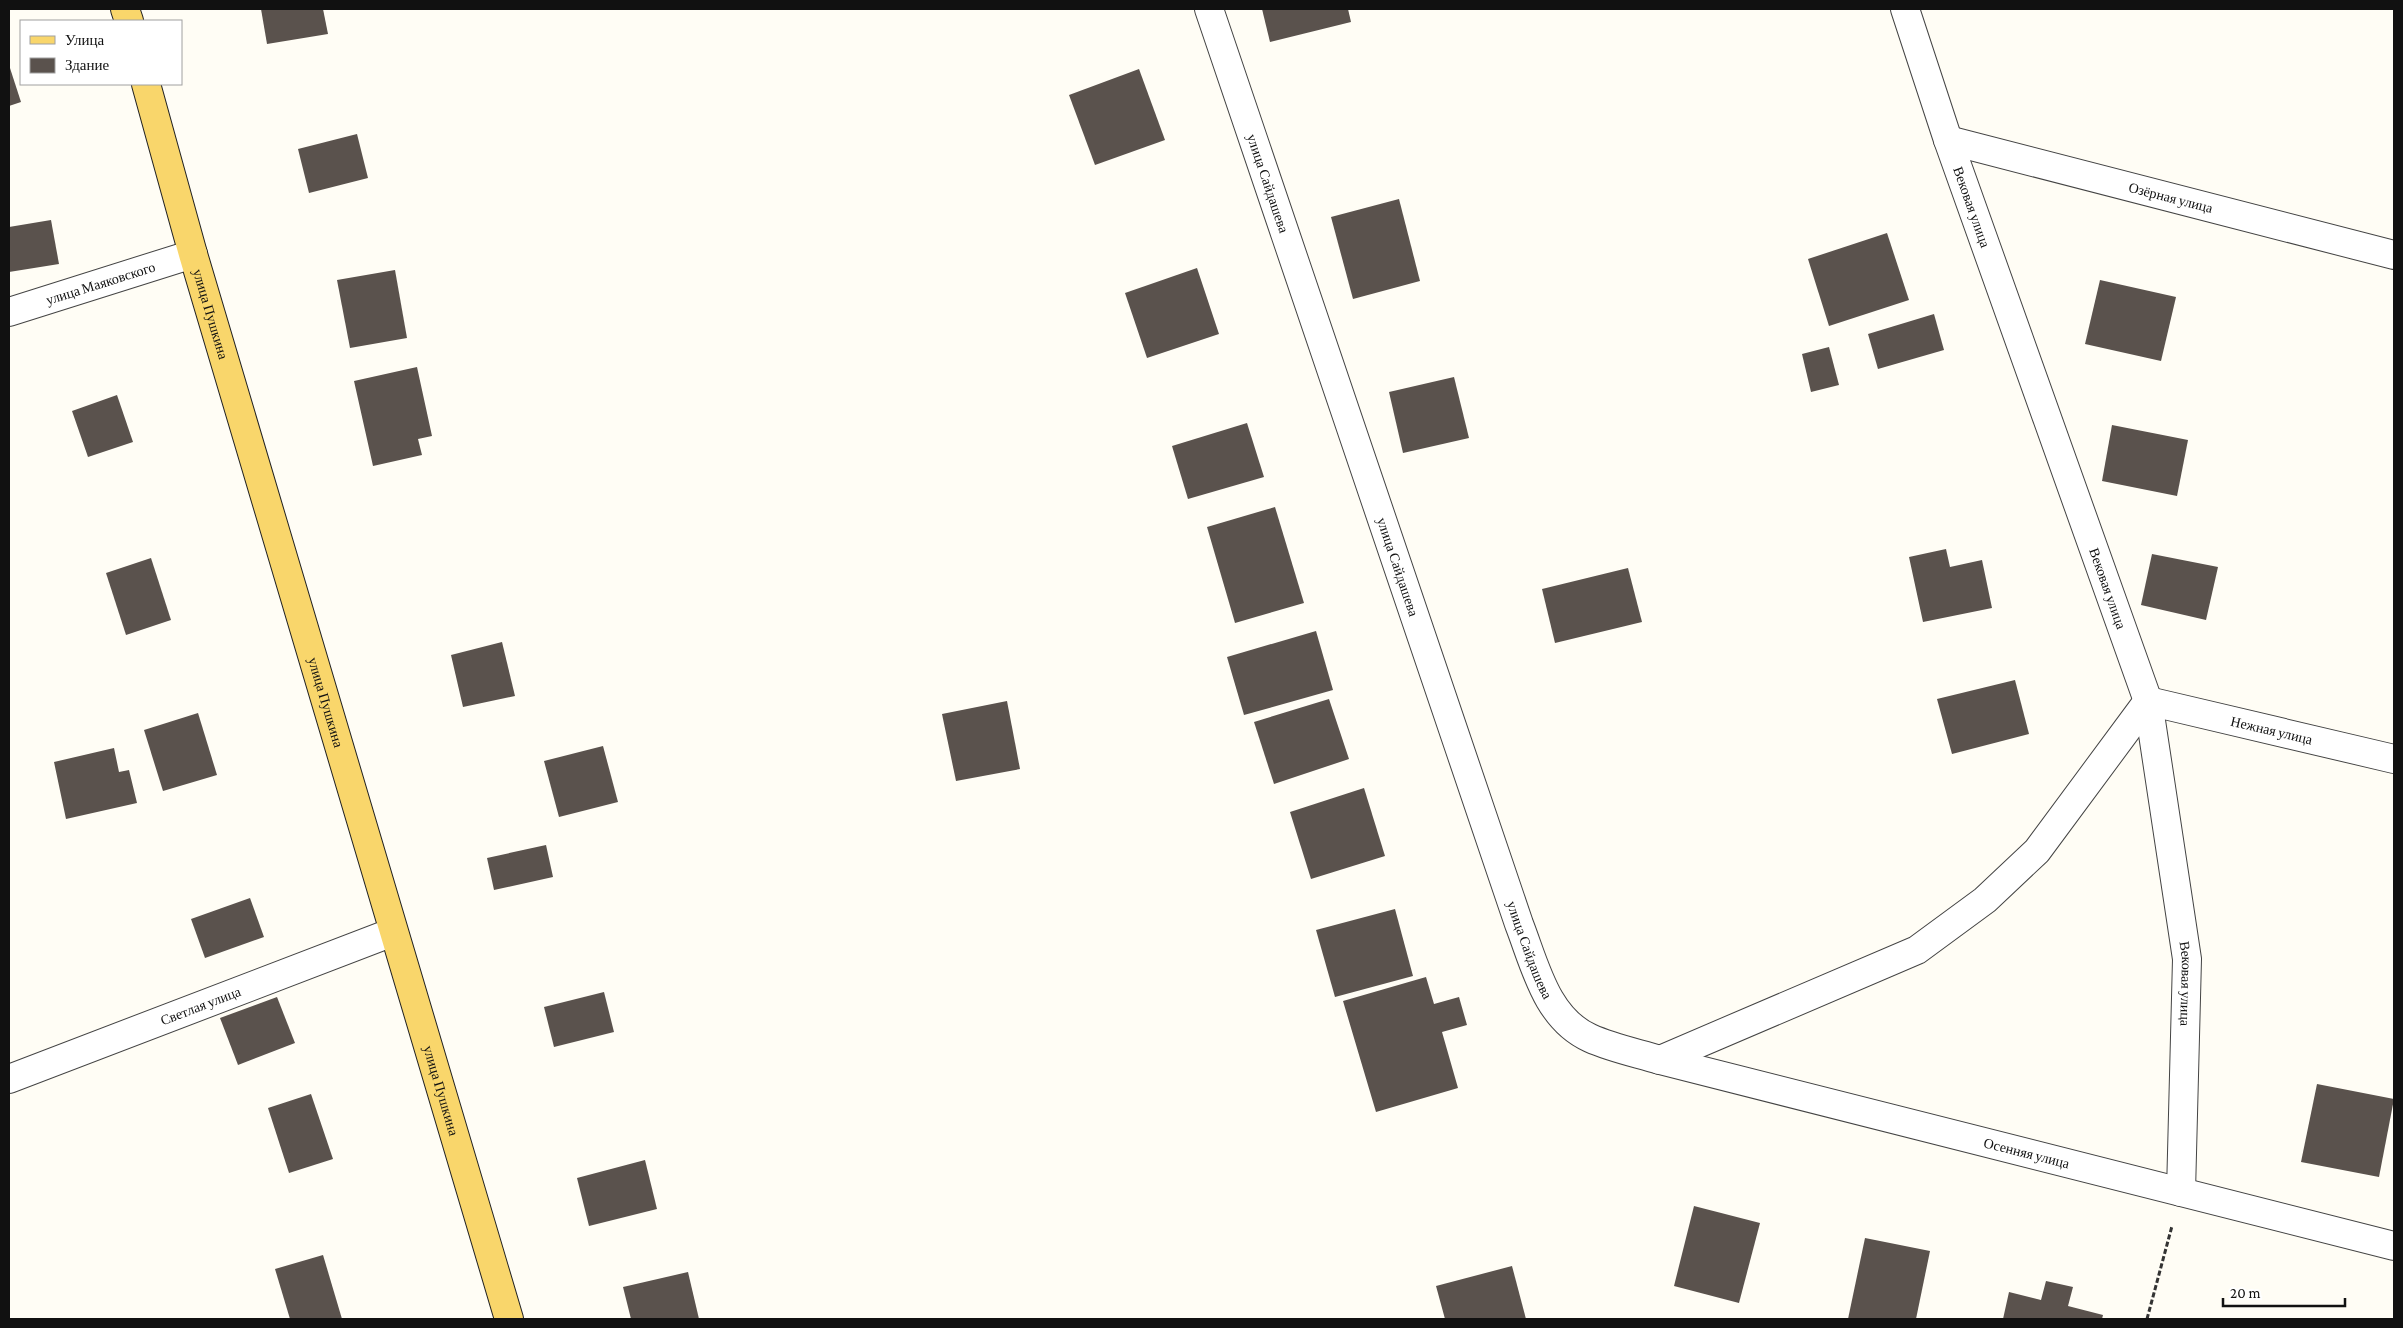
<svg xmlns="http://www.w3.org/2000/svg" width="2403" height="1328" viewBox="0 0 2403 1328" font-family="'Crimson Pro',serif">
	<rect width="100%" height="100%" fill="#fffdf5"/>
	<g fill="#5a524d">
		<path d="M 261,9 L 323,9 L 328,34 L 267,44 Z"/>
		<path d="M 1262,9 L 1348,9 L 1351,22 L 1270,42 Z"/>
		<path d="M 9,65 L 21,102 L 9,106 Z"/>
		<path d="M 1139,69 L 1165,140 L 1095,165 L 1069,95 Z"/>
		<path d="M 357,134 L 368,178 L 309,193 L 298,149 Z"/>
		<path d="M 1399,199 L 1420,281 L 1353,299 L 1331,217 Z"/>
		<path d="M 51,220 L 59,264 L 9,272 L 9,227 Z"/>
		<path d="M 1887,233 L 1909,300 L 1829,326 L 1808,259 Z"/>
		<path d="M 1197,268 L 1219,334 L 1147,358 L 1125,293 Z"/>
		<path d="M 395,270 L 407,338 L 350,348 L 337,280 Z"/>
		<path d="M 2100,280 L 2176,297 L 2161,361 L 2085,344 Z"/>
		<path d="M 1934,314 L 1944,350 L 1878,369 L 1868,334 Z"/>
		<path d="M 1829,347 L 1839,385 L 1811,392 L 1802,354 Z"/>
		<path d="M 417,367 L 432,436 L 418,439 L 422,455 L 373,466 L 354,381 Z"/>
		<path d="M 1454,377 L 1469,438 L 1403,453 L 1389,392 Z"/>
		<path d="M 117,395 L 133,442 L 88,457 L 72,411 Z"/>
		<path d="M 1247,423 L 1264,477 L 1188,499 L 1172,446 Z"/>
		<path d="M 2112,425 L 2188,440 L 2177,496 L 2102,481 Z"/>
		<path d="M 1275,507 L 1304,603 L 1235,623 L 1207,527 Z"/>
		<path d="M 1946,549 L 1950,567 L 1982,560 L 1992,608 L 1923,622 L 1909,557 Z"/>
		<path d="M 2152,554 L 2218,567 L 2206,620 L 2141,605 Z"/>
		<path d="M 151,558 L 171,620 L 126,635 L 106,573 Z"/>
		<path d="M 1628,568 L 1642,622 L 1555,643 L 1542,589 Z"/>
		<path d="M 1316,631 L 1333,690 L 1244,715 L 1227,657 Z"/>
		<path d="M 502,642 L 515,696 L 463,707 L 451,655 Z"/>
		<path d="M 2015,680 L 2029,734 L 1952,754 L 1937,699 Z"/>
		<path d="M 1329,699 L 1349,759 L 1274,784 L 1254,722 Z"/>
		<path d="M 1007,701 L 1020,769 L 956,781 L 942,714 Z"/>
		<path d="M 198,713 L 217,775 L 163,791 L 144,730 Z"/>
		<path d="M 603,746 L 618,802 L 559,817 L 544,761 Z"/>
		<path d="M 114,748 L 119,772 L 129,770 L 137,803 L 66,819 L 54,762 Z"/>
		<path d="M 1364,788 L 1385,856 L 1311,879 L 1290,812 Z"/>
		<path d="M 546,845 L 553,877 L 494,890 L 487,858 Z"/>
		<path d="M 250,898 L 264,937 L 205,958 L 191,919 Z"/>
		<path d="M 1395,909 L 1413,976 L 1335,997 L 1316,930 Z"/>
		<path d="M 1426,977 L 1434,1004 L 1459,997 L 1467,1025 L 1442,1032 L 1458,1088 L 1376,1112 L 1343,1001 Z"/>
		<path d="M 604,992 L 614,1032 L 554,1047 L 544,1007 Z"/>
		<path d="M 277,997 L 295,1043 L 238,1065 L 220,1018 Z"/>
		<path d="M 2317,1084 L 2394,1099 L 2379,1177 L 2301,1162 Z"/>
		<path d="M 311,1094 L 333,1159 L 289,1173 L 268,1108 Z"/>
		<path d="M 645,1160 L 657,1209 L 589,1226 L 577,1178 Z"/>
		<path d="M 1694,1206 L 1760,1223 L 1739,1303 L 1674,1286 Z"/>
		<path d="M 1865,1238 L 1930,1251 L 1916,1319 L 1848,1319 Z"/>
		<path d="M 323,1255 L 342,1319 L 290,1319 L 275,1269 Z"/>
		<path d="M 1512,1266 L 1526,1319 L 1445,1319 L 1436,1286 Z"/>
		<path d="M 688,1272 L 699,1319 L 631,1319 L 623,1287 Z"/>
		<path d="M 2046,1281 L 2073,1287 L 2068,1306 L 2103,1315 L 2102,1319 L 2003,1319 L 2009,1292 L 2041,1300 Z"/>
	</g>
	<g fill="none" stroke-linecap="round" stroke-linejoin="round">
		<g stroke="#444" stroke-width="30">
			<g id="minor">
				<path id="s1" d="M 1209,9 L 1519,924 C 1535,965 1546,1018 1590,1038 C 1612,1048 1637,1053 1660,1060 L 2394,1246"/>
				<path id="s2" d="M 1905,9 L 1948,140 L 2148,701 L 2187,959 L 2181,1192"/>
				<path id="s3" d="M 1948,140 L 2394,255"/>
				<path id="s4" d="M 9,312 L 193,254"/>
				<path id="s5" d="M 1660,1060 L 1917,950 L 1985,900 L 2037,851 L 2148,701 L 2394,759"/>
				<path id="s6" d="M 9,1079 L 393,932"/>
			</g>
		</g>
		<g stroke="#222" stroke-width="30">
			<g id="major">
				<path d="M 125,9 L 129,21"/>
				<path id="s7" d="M 146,84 L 193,254 L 509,1319"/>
			</g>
		</g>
		<path stroke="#333" stroke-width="3" stroke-dasharray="5 2.5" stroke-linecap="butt" d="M 2147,1319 L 2172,1226"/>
		<use href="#minor" stroke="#fff" stroke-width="28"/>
		<use href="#major" stroke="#f9d66b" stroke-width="28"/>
	</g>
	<g text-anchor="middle" stroke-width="5" stroke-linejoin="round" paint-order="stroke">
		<g font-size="14" fill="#111" stroke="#fff">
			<text dy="5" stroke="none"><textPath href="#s1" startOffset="184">улица Сайдашева</textPath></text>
			<text dy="5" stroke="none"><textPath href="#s3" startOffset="230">Озёрная улица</textPath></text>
			<text dy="5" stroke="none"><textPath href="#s2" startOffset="209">Вековая улица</textPath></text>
			<text dy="5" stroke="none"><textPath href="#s4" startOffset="96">улица Маяковского</textPath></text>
			<text dy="5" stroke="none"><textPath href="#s7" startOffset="239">улица Пушкина</textPath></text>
			<text dy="5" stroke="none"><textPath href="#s1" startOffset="589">улица Сайдашева</textPath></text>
			<text dy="5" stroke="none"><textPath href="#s2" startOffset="614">Вековая улица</textPath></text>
			<text dy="5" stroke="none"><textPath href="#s7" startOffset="644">улица Пушкина</textPath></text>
			<text dy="5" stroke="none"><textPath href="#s5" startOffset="749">Нежная улица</textPath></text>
			<text dy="5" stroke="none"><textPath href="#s1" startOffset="994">улица Сайдашева</textPath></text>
			<text dy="5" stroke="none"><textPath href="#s2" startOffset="1019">Вековая улица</textPath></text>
			<text dy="5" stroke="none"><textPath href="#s6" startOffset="205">Светлая улица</textPath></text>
			<text dy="5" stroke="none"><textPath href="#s7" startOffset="1049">улица Пушкина</textPath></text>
			<text dy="5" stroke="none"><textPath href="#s1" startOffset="1556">Осенняя улица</textPath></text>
		</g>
	</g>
	<rect width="2403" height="1328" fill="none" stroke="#111111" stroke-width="20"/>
	<rect x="20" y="20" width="162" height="65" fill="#ffffff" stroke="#a0a0a0"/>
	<rect x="30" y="36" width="25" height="8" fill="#f9d66b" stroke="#a0a0a0"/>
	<text x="65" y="45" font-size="15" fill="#111111">Улица</text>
	<rect x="30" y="58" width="25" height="15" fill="#5a524d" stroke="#a0a0a0"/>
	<text x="65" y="70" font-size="15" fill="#111111">Здание</text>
	<path d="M2223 1298v8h122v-8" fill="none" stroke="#111111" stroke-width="2.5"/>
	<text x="2230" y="1298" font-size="15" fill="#111111" stroke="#ffffff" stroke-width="4" paint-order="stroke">20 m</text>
</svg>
